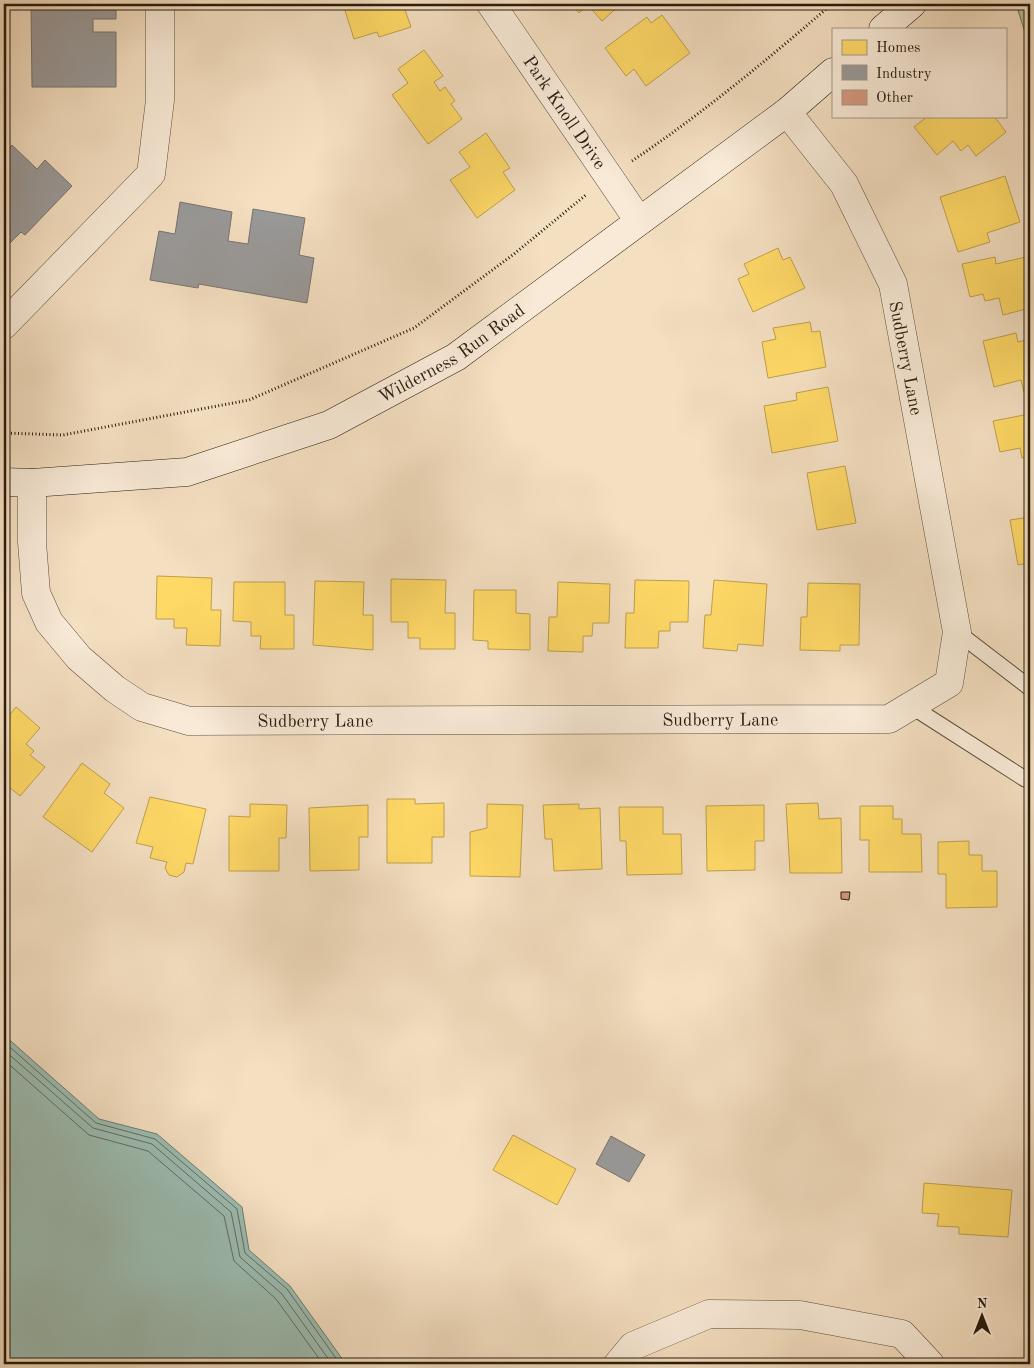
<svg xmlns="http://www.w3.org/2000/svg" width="1034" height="1368" viewBox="0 0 1034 1368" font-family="'Old Standard TT',serif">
	<rect width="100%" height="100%" fill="#f4dfc1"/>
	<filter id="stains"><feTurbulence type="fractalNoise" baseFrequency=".004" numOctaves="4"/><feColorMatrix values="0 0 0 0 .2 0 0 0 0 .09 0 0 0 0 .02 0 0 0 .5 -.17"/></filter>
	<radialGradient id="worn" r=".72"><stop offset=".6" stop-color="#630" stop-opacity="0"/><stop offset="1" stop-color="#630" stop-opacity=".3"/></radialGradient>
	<path fill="#b6c396" stroke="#6f7052" d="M 1016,4 L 1030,4 L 1030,48 Z"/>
	<path fill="#9cbdb3" stroke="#6e7d71" d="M 4,1035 L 99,1119 L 157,1134 L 242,1207 L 249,1250 L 290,1286 L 346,1364 L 4,1364 Z"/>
	<g fill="#ffd966" stroke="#bea04c">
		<path d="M 343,4 L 403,4 L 411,27 L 379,37 L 377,32 L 354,39 Z"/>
		<path d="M 572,4 L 621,4 L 602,21 L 588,5 L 579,13 Z"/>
		<path d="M 662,15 L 690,53 L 646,86 L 634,69 L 626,76 L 605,48 L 647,17 L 651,23 Z"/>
		<path d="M 424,50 L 443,76 L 434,82 L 440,91 L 445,87 L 455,101 L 451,104 L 462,119 L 428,144 L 392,95 L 408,83 L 398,69 Z"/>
		<path d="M 928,116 L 994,116 L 1006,132 L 976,156 L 968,145 L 961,151 L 953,141 L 937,155 L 914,127 Z"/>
		<path d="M 486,133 L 510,168 L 503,172 L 515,190 L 477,218 L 450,180 L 470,167 L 459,152 Z"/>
		<path d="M 1005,176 L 1020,222 L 987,233 L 990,242 L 958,252 L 940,197 Z"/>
		<path d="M 778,248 L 783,260 L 790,257 L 805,288 L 753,312 L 738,279 L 749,274 L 744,264 Z"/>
		<path d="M 1030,256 L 1030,308 L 1003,315 L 999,298 L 985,301 L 983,294 L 970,297 L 962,264 L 995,257 L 996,264 Z"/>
		<path d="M 810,322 L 812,332 L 820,331 L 826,367 L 768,378 L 762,342 L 776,339 L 773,328 Z"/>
		<path d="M 1016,333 L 1018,342 L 1030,339 L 1030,394 L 1025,396 L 1021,380 L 994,387 L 983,341 Z"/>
		<path d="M 828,387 L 838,441 L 772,453 L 764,406 L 797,400 L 796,393 Z"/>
		<path d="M 1029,414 L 1030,422 L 1030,464 L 1029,456 L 1022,458 L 1020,448 L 1000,452 L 993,421 Z"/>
		<path d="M 845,466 L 856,523 L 817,530 L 807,473 Z"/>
		<path d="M 1030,517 L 1030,563 L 1018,565 L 1010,520 Z"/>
		<path d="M 157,576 L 212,578 L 211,610 L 221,610 L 220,646 L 186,645 L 187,628 L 174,628 L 174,619 L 156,619 Z"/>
		<path d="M 391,579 L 446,580 L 445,613 L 455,613 L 455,649 L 420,649 L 420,638 L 408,638 L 408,622 L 391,622 Z"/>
		<path d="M 635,580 L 689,581 L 688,622 L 670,622 L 670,631 L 659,631 L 658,648 L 625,648 L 626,613 L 634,613 Z"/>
		<path d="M 714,580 L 767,584 L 763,646 L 738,644 L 737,651 L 703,648 L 705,615 L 711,615 Z"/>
		<path d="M 315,581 L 364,582 L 363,615 L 373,615 L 373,650 L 313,645 Z"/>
		<path d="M 234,582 L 285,582 L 285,615 L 294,615 L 294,649 L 260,649 L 261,636 L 251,636 L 251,622 L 233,621 Z"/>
		<path d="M 558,582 L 610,584 L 609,623 L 593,623 L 592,636 L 583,636 L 583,652 L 548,651 L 549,617 L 557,617 Z"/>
		<path d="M 808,583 L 860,584 L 859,645 L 840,645 L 840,651 L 800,650 L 801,617 L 807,617 Z"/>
		<path d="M 474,590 L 516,590 L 516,613 L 530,614 L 530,650 L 488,649 L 488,641 L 473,640 Z"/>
		<path d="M 16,707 L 40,728 L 26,744 L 34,751 L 30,755 L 45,767 L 20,796 L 4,783 L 4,722 Z"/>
		<path d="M 82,763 L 110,784 L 104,793 L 124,808 L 92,852 L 43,817 Z"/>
		<path d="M 150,797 L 206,809 L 193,864 L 186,863 L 184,872 L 177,877 L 169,875 L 165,868 L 167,862 L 150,858 L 153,847 L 136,843 Z"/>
		<path d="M 387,799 L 415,799 L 415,804 L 444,803 L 444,837 L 432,837 L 432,863 L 387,863 Z"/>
		<path d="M 818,803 L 819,819 L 841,818 L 842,873 L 790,873 L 786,804 Z"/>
		<path d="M 250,804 L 287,805 L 286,838 L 279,838 L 279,871 L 229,871 L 229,816 L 250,817 Z"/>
		<path d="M 487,804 L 523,805 L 520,877 L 470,876 L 470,832 L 487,828 Z"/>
		<path d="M 579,804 L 579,809 L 600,808 L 602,869 L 554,871 L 552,839 L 545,839 L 543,805 Z"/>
		<path d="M 368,805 L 368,837 L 359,837 L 359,870 L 310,871 L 309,808 Z"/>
		<path d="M 764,805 L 764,841 L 755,841 L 755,870 L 707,871 L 706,806 Z"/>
		<path d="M 860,806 L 893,806 L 893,819 L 902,819 L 902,834 L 921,834 L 922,872 L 869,872 L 869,840 L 860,840 Z"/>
		<path d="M 619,807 L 663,807 L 663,834 L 681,834 L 682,874 L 627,875 L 626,841 L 620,841 Z"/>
		<path d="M 969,841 L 969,855 L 982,855 L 982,871 L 997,871 L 997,907 L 946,908 L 946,874 L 938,874 L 938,842 Z"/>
		<path d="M 1026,885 L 1030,885 L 1030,926 L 1025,925 Z"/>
		<path d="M 513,1135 L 576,1169 L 557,1205 L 493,1170 Z"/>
		<path d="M 924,1183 L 1012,1190 L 1008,1237 L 959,1234 L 959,1227 L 937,1226 L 939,1214 L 922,1213 Z"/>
	</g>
	<g fill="#999" stroke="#77746f">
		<path d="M 31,4 L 116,4 L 116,19 L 93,19 L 93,32 L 116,32 L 116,87 L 32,87 Z"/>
		<path d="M 12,145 L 37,169 L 45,160 L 72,186 L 25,235 L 21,232 L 4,249 L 4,154 Z"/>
		<path d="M 180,202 L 232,212 L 228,241 L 248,244 L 253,209 L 305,218 L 299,255 L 314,258 L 307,303 L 199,284 L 198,288 L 150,280 L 159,231 L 175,234 Z"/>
		<path d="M 611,1136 L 645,1155 L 629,1182 L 596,1164 Z"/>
	</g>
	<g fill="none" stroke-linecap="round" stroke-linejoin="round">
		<g stroke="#626c60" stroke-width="1">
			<path d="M 4,1042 L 96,1123 L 155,1139 L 237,1209 L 245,1253 L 287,1289 L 340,1364"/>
			<path d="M 4,1050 L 93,1128 L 152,1144 L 231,1212 L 240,1257 L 282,1294 L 332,1364"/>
			<path d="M 4,1060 L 89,1135 L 148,1151 L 224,1216 L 234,1261 L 276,1299 L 323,1364"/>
		</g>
	</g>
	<path fill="#d5997f" stroke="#281c0e" d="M 841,892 L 850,892 L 849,900 L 841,899 Z"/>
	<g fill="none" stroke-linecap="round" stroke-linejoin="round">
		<g stroke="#5b4d3b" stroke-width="17">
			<g id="lane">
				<path d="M 957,632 L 1030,688"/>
				<path d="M 911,706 L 1025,779 L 1030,776"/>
			</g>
		</g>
		<g stroke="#5b4d3b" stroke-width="29">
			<g id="street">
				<path id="s1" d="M 491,4 L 639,221"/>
				<path d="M 4,325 L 151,174 L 160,100 L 160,4"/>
				<path id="s2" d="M 32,483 L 32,542 L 36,593 L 49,622 L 79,658 L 115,689 L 142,707 L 189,721 L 889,719 L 949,683 L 957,632 L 893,284 L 844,184 L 787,112"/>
				<path d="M 618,1364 L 633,1346 L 709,1314 L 800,1315 L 902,1334 L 930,1364"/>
			</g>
		</g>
		<g stroke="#281c0e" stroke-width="29">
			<g id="secondary">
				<path d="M 883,29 L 912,4"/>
				<path id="s3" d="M 4,482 L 32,483 L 187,472 L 329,425 L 456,357 L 787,112 L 833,72"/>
			</g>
		</g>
		<g stroke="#281c0e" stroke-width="3" stroke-dasharray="1 2.5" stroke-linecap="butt">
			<path d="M 632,161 C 702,114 768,59 832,4"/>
			<path d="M 4,433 L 63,435 L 249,400 L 414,328 L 514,254 L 587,194"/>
		</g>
		<use href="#lane" stroke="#f8ead7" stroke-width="15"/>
		<use href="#street" stroke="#f8ead7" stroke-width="28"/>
		<use href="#secondary" stroke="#f8ead7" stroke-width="28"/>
	</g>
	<g text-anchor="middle" stroke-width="5" stroke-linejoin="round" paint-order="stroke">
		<g font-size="18" fill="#281c0e" stroke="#f8ead7">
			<text dy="6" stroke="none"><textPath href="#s1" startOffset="131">Park Knoll Drive</textPath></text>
			<text dy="6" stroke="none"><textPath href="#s3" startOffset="475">Wilderness Run Road</textPath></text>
			<text transform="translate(906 358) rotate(79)" y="6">Sudberry Lane</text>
			<text dy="6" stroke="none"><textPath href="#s2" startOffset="849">Sudberry Lane</textPath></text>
			<text dy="6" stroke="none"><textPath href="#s2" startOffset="444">Sudberry Lane</textPath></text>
		</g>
	</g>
	<rect width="1034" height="1368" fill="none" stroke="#f4dfc1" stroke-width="20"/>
	<rect x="5" y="5" width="1024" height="1358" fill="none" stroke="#281c0e" stroke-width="2.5"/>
	<rect x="10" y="10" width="1014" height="1348" fill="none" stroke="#281c0e"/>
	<rect x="832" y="28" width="175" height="90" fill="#f8ead7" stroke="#a59887"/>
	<rect x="842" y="40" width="25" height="15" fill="#ffd966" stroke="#a59887"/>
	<text x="876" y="52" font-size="15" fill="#281c0e">Homes</text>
	<rect x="842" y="65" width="25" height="15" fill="#999999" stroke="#a59887"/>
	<text x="876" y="78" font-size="15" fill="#281c0e">Industry</text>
	<rect x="842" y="90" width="25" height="15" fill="#d5997f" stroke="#a59887"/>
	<text x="876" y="102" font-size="15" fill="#281c0e">Other</text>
	<g transform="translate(982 1316)" stroke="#f8ead7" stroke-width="4" paint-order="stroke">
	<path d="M0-4L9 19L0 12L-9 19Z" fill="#281c0e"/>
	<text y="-8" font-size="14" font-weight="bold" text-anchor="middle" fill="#281c0e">N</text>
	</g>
	<rect width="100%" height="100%" filter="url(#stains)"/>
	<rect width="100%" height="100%" fill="url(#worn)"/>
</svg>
